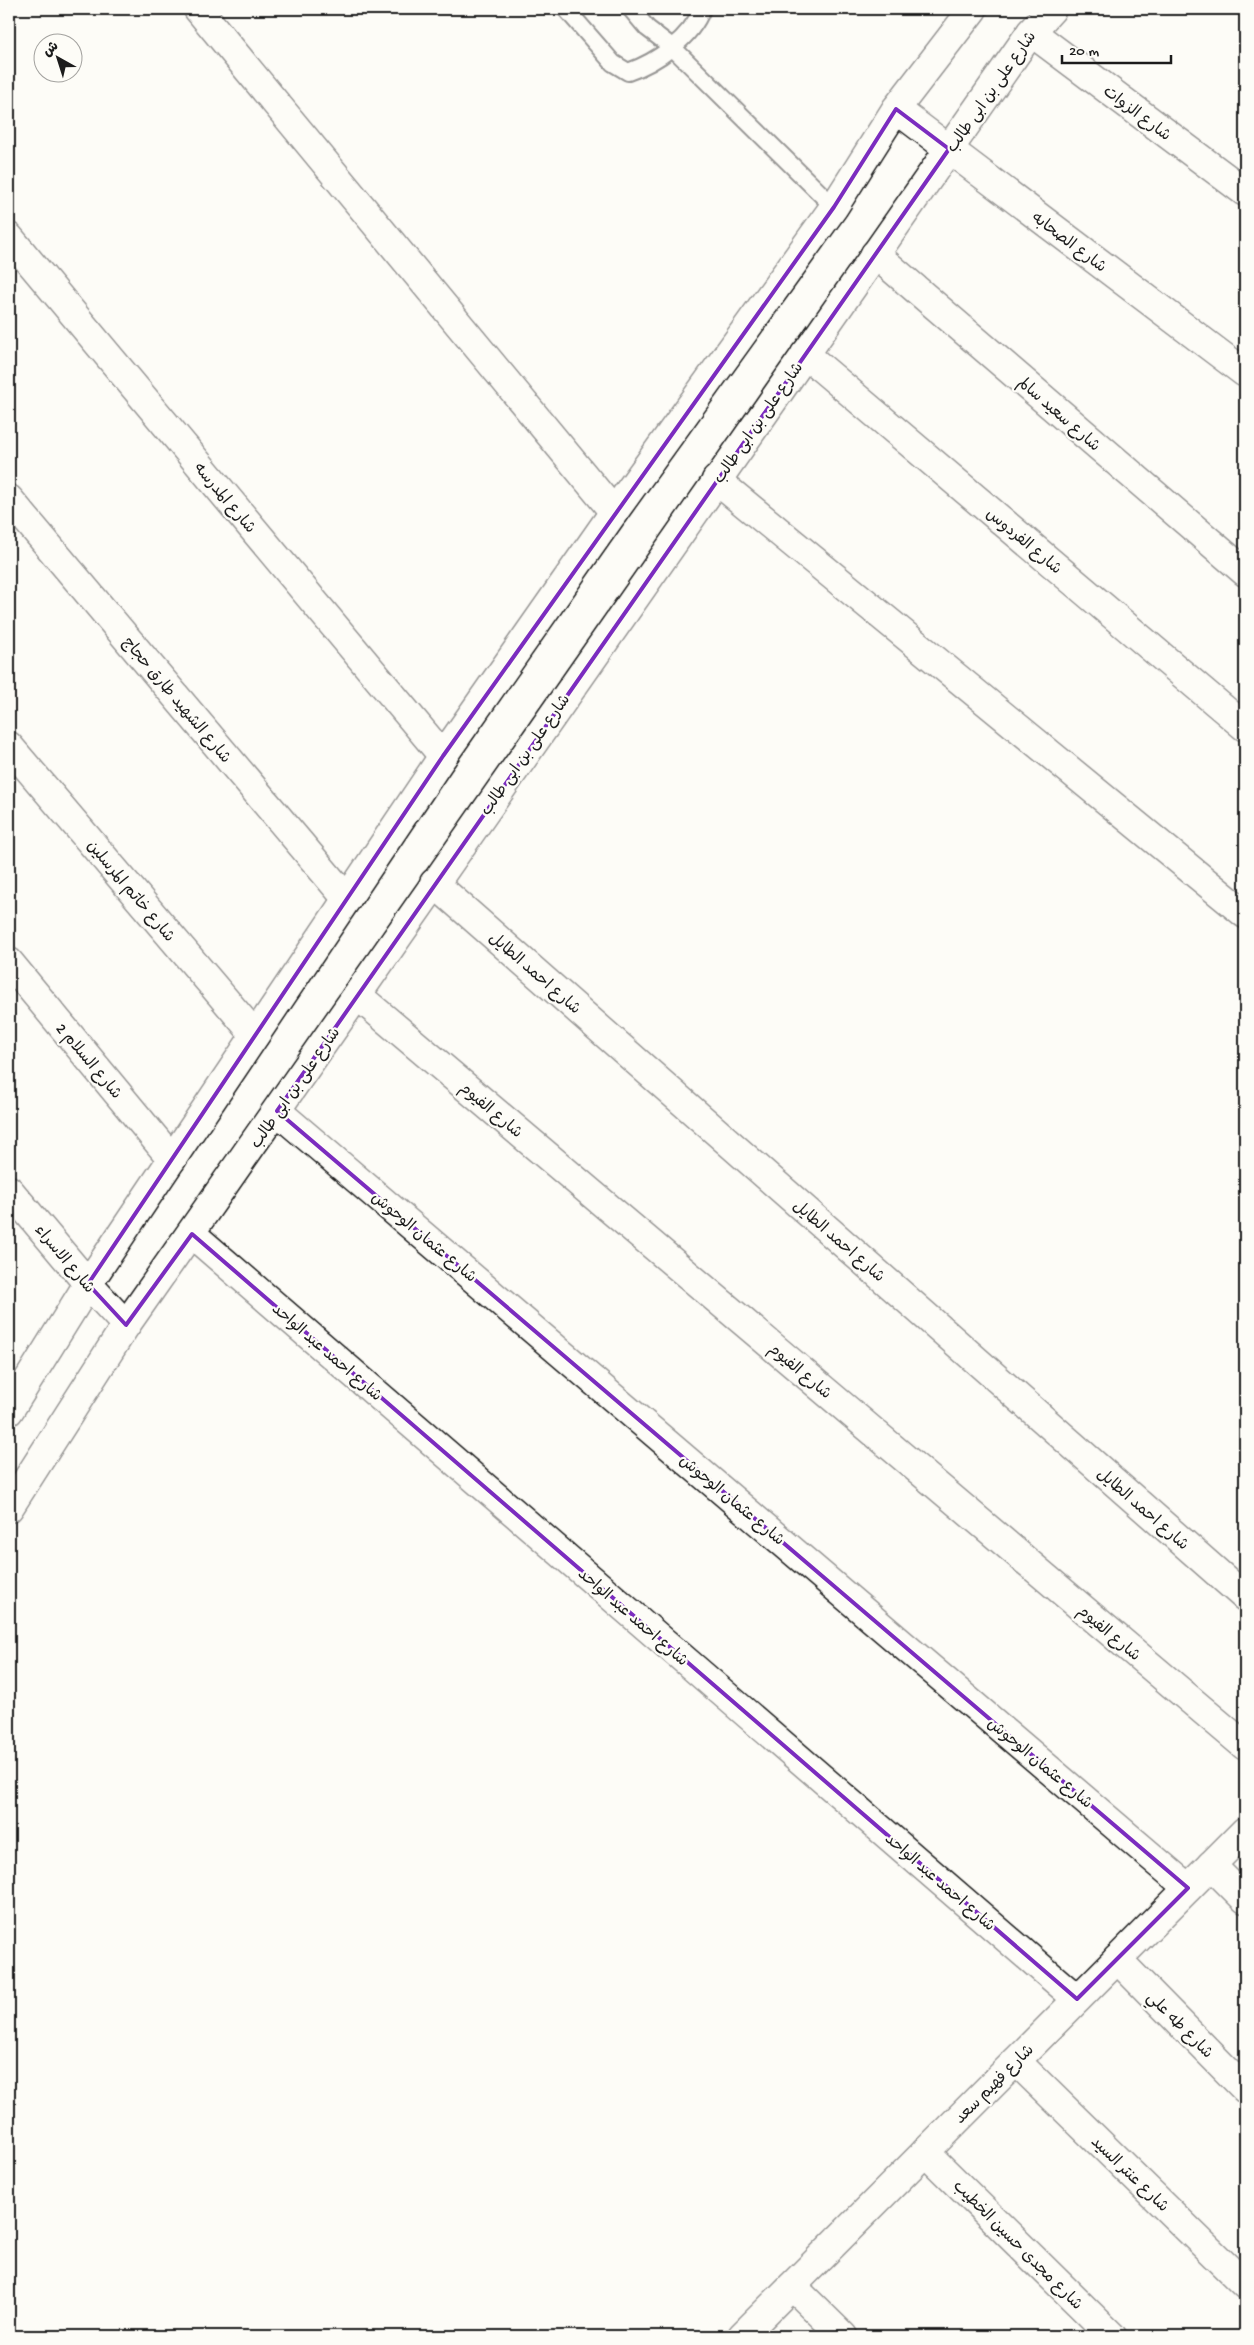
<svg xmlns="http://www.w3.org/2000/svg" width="1254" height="2345" viewBox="0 0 1254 2345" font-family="'Gochi Hand','Playpen Sans Arabic',sans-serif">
	<rect width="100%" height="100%" fill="#fdfcf7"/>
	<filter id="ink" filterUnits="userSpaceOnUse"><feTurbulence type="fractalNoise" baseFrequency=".02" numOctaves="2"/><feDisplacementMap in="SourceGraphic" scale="10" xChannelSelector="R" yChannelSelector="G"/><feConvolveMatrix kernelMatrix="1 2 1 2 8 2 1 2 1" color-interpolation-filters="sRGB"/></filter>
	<g filter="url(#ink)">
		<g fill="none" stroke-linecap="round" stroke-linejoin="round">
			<g stroke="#1c1c1c" stroke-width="20">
				<g id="lane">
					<path d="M 566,9 L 613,63 L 628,72 C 657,62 691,38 702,9"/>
					<path d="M 631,9 L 647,28 L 672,47 L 834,207"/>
				</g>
			</g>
			<g stroke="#1c1c1c" stroke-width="31">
				<g id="street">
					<path d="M 198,9 L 614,512"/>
					<path d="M 1031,32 L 1245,192"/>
					<path d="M 896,109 L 1245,373"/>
					<path d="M 9,237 L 443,756"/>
					<path d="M 875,254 L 1245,572"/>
					<path d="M 805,354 L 1245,727"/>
					<path d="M 716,480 L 1245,914"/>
					<path d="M 9,499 L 347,899"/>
					<path d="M 9,746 L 255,1035"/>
					<path d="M 434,883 L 1245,1597"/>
					<path d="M 9,962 L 172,1159"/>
					<path d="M 357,995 L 1245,1746"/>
					<path d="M 277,1111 L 1188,1888"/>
					<path d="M 9,1190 L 88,1284 L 126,1325"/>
					<path d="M 192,1234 L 1077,1999"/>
					<path d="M 1211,1865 L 1245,1899"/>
					<path d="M 1117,1959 L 1245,2089"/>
					<path d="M 1016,2061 L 1245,2285"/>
					<path d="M 925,2152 L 1112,2336"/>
					<path d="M 792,2286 L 843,2336"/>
					<path d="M 742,2336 L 1245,1831"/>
				</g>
			</g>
			<g stroke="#1c1c1c" stroke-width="31">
				<g id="secondary">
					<path d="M 9,1411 L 88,1284 L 443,756 L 614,512 L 834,207 L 896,109 L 973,9"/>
					<path d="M 9,1508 L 126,1325 L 1031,32 L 1052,9"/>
				</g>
			</g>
			<use href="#lane" stroke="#fdfcf7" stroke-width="16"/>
			<use href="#street" stroke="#fdfcf7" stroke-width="28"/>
			<use href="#secondary" stroke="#fdfcf7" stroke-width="28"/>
		</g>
	</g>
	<path d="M0 0H1254V2345H0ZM 896,109 L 949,149 L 277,1111 L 1188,1888 L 1077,1999 L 192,1234 L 126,1325 L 88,1284 L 443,756 L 834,207 Z" fill="#fdfcf7" fill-opacity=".55" fill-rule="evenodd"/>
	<path fill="none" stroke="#7b2cbf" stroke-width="4" stroke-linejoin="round" d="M 896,109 L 949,149 L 277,1111 L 1188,1888 L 1077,1999 L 192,1234 L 126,1325 L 88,1284 L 443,756 L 834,207 Z"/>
	<g text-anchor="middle" stroke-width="4.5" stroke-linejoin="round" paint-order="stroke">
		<g font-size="16" fill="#1c1c1c" stroke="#fdfcf7">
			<text transform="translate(990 91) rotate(-55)" y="6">شارع على بن ابى طالب</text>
			<text transform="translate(1138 112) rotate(37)" y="6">شارع الزوات</text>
			<text transform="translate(1070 241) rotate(37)" y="6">شارع الصحابه</text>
			<text transform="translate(1060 413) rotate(41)" y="6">شارع سعيد سالم</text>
			<text transform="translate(757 422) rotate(-55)" y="6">شارع على بن ابى طالب</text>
			<text transform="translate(226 497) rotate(50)" y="6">شارع المدرسه</text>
			<text transform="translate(1025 540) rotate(40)" y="6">شارع الفردوس</text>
			<text transform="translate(178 699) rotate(50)" y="6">شارع الشهيد طارق حجاج</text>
			<text transform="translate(524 754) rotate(-55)" y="6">شارع على بن ابى طالب</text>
			<text transform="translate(132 890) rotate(50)" y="6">شارع خاتم المرسلين</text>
			<text transform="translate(536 972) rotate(41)" y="6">شارع احمد الطايل</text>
			<text transform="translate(90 1060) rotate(50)" y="6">شارع السلام 2</text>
			<text transform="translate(294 1087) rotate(-55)" y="6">شارع على بن ابى طالب</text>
			<text transform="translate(492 1109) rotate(40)" y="6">شارع الفيوم</text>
			<text transform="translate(425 1236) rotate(40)" y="6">شارع عثمان الوحوش</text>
			<text transform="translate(840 1240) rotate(41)" y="6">شارع احمد الطايل</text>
			<text transform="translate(66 1258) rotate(50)" y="6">شارع الاسراء</text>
			<text transform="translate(328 1351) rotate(41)" y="6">شارع احمد عبد الواحد</text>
			<text transform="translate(801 1370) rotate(40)" y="6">شارع الفيوم</text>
			<text transform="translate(733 1499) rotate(40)" y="6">شارع عثمان الوحوش</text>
			<text transform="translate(1144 1508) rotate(41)" y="6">شارع احمد الطايل</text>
			<text transform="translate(634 1616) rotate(41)" y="6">شارع احمد عبد الواحد</text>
			<text transform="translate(1110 1632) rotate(40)" y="6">شارع الفيوم</text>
			<text transform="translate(1041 1762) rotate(40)" y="6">شارع عثمان الوحوش</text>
			<text transform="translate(941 1881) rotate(41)" y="6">شارع احمد عبد الواحد</text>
			<text transform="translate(1181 2024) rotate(45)" y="6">شارع طه علي</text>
			<text transform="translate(993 2083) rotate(-45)" y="6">شارع فهيم سعد</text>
			<text transform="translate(1131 2173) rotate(44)" y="6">شارع عنتر السيد</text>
			<text transform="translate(1019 2244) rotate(45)" y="6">شارع مجدى حسين الخطيب</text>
		</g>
	</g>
	<rect width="1254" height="2345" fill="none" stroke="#fdfcf7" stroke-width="30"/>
	<rect x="15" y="15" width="1224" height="2315" fill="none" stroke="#1c1c1c" stroke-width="2" filter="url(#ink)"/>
	<g transform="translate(58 58) rotate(321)"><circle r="24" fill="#fdfcf7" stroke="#a3a29f"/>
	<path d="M0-4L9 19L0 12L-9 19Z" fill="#1c1c1c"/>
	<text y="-8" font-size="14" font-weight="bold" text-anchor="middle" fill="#1c1c1c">ش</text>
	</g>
	<path d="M1062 55v8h109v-8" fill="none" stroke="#1c1c1c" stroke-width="2.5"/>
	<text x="1069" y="55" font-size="15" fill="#1c1c1c" stroke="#fdfcf7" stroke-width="4" paint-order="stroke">20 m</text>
</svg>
